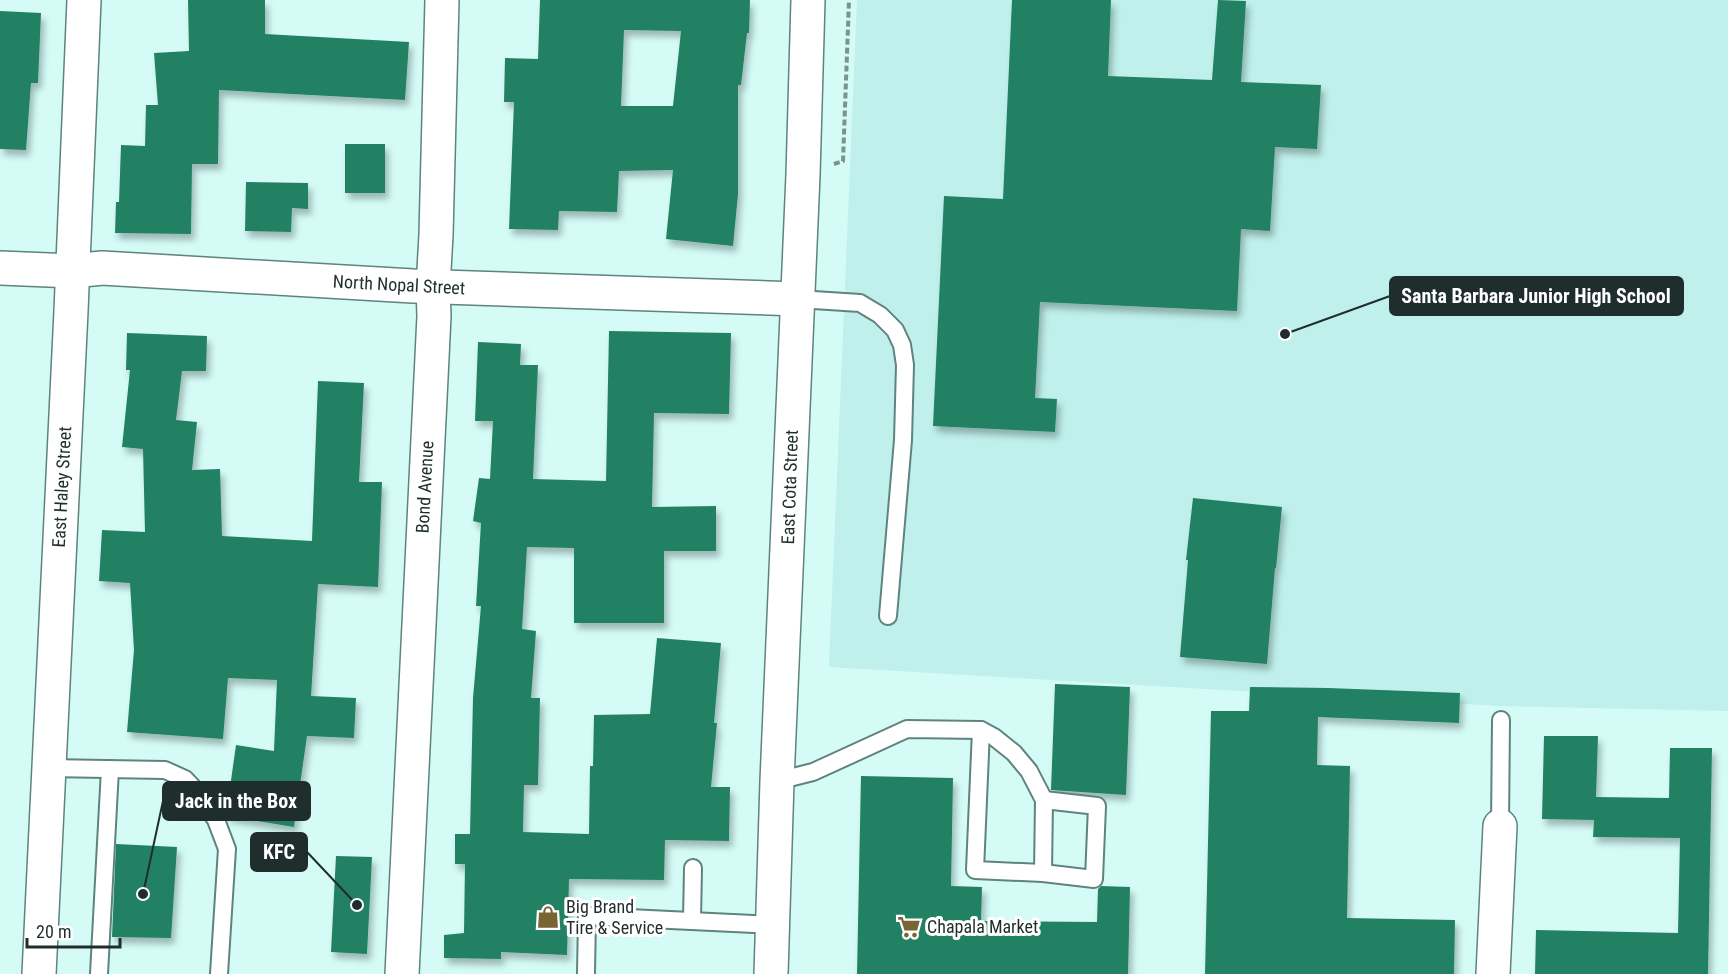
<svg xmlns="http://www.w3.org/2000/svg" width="1728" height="974" viewBox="0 0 1728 974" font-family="'Roboto Condensed',sans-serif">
	<defs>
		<filter id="shadow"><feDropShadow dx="3.5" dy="6" stdDeviation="3" flood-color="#0004"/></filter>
	</defs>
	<rect width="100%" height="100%" fill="#d4fbf6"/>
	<path fill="#bff0eb" d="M 857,0 L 1728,0 L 1728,711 L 1499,706 L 829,667 Z"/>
	<g fill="#248064" fill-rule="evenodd" filter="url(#shadow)">
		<path d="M 188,0 L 265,0 L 265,34 L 409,42 L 405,100 L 219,90 L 218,164 L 192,164 L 191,234 L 115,233 L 116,202 L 119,202 L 121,145 L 145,146 L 146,105 L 158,105 L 154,53 L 189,51 Z"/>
		<path d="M 540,0 L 750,0 L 749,33 L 747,33 L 741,85 L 738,85 L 738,194 L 733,246 L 666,239 L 673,170 L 619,171 L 617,212 L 559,211 L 558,230 L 509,229 L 514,102 L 504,102 L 505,58 L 538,59 ZM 624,30 L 681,31 L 673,106 L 621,106 Z"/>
		<path d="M 1012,0 L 1111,0 L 1108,76 L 1212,80 L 1218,0 L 1246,1 L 1241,82 L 1321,85 L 1317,149 L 1275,147 L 1270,231 L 1241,229 L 1237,311 L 1040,302 L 1035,398 L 1057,399 L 1055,432 L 933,426 L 944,196 L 1003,199 Z"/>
		<path d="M 0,11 L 41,13 L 38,83 L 31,83 L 26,150 L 0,149 Z"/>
		<rect x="345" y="144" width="40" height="49"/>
		<path d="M 246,182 L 308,183 L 308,209 L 292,208 L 291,232 L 245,231 Z"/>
		<path d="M 609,331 L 731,333 L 729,414 L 654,413 L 652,507 L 716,506 L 716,551 L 664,551 L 664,623 L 574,623 L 574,548 L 527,547 L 522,629 L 536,631 L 531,698 L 540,698 L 538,785 L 524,785 L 523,832 L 589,834 L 590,766 L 593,766 L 594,715 L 650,714 L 657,638 L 721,643 L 714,723 L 717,723 L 711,787 L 730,787 L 729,841 L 665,840 L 664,880 L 569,879 L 567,955 L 501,952 L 501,959 L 444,958 L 444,935 L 464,933 L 465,864 L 455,864 L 455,834 L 470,834 L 473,698 L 481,606 L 476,606 L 481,523 L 473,521 L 479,478 L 490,479 L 493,421 L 475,421 L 478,342 L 521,344 L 520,365 L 538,365 L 533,479 L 606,481 Z"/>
		<path d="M 127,333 L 207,336 L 206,371 L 182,371 L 176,420 L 197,422 L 192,470 L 220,469 L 222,536 L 312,541 L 318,381 L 364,383 L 359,482 L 382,482 L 378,587 L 318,584 L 311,696 L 356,698 L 354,738 L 307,736 L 294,827 L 226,816 L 236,745 L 274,751 L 277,680 L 228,678 L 223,739 L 127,732 L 134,650 L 130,583 L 99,581 L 102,530 L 145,532 L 143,449 L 122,447 L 130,370 L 126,370 Z"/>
		<path d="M 1193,498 L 1282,507 L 1276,568 L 1275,568 L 1267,664 L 1180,657 L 1188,560 L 1186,560 Z"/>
		<path d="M 1055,684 L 1130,687 L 1126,795 L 1051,790 Z"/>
		<path d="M 1250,687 L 1328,688 L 1460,693 L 1459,723 L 1318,717 L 1317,765 L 1350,766 L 1347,918 L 1455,920 L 1454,974 L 1205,974 L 1211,711 L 1249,711 Z"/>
		<path d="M 1544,736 L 1598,736 L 1596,797 L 1669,798 L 1670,748 L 1712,748 L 1708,974 L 1535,974 L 1536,930 L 1678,933 L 1680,838 L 1593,837 L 1594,820 L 1542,819 Z"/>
		<path d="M 861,776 L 953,778 L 951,886 L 982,887 L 981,921 L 1097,922 L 1098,889 L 1101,886 L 1130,887 L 1128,974 L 857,974 Z"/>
		<path d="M 116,844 L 177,847 L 171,938 L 112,937 Z"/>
		<path d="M 336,856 L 372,857 L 367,954 L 331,952 Z"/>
	</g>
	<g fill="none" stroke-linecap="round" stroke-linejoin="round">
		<g stroke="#5f837f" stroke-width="20">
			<g id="lane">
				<path d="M 798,299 L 860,303 L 880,315 L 895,330 L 902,345 L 905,365 L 903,440 L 888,616"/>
				<path d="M 981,730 L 975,870 L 1043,873 L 1094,879 L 1097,806 L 1044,800"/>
				<path d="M 48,768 L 165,770 L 185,779 L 200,795 L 216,820 L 227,849 L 219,974"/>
				<path d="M 777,781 L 813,772 L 907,729 L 981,730 L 994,737 L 1014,753 L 1029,771 L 1044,800 L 1043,873"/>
				<path d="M 1500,826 L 1501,720"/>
				<path d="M 692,920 L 693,868"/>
				<path d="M 99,974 L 110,769"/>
				<path d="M 586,974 L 587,916 L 772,925"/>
			</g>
		</g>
		<g stroke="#5f837f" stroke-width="36">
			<g id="street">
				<path d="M 0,268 L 73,271 L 102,268 L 413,286 L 798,299"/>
				<path d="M 402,974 L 434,316 L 433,287 L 436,235 L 442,0"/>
				<path d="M 771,974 L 777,781 L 803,175 L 808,0"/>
				<path d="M 1493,974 L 1500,826"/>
			</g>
		</g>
		<g stroke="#5f837f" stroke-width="36">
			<path id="secondary" d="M 39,974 L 71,311 L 84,0"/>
		</g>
		<path stroke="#789390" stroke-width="4" stroke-dasharray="6 3" stroke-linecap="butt" d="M 834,164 L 843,161 L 849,0"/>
		<use href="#lane" stroke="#fff" stroke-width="16"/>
		<use href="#street" stroke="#fff" stroke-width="33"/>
		<use href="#secondary" stroke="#fff" stroke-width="33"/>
	</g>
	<defs>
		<g id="shop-bare" transform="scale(1.8)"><path d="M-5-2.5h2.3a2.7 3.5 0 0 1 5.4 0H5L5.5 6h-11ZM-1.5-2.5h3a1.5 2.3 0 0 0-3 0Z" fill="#786533" stroke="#fff" stroke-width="2.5" paint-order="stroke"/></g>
		<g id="supermarket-bare" transform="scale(1.8)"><path d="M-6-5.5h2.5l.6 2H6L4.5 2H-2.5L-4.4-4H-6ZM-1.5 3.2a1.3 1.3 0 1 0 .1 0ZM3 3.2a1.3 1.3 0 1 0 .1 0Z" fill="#786533" stroke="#fff" stroke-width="2.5" paint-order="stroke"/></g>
	</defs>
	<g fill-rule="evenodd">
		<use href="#shop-bare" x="548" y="917"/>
		<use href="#supermarket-bare" x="909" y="927"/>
	</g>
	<g text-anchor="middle" stroke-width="6" stroke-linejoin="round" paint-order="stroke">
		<g font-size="18" fill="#1f2e2c" stroke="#fff">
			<text transform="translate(399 285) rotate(3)" y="6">North Nopal Street</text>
			<text transform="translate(62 487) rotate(-87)" y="6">East Haley Street</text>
			<text transform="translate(425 487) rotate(-87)" y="6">Bond Avenue</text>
			<text transform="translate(790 487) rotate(-88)" y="6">East Cota Street</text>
		</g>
		<g font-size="18" fill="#1f2e2c" stroke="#fff" text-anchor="start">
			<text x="566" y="913">Big Brand<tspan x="566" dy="21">Tire &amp; Service</tspan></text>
			<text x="927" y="933">Chapala Market</text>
		</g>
	</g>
	<path fill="none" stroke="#1f2e2c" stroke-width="2" d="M1285 334L1390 296M143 894L163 801M357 905L307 852"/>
	<g fill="#1f2e2c" stroke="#fff" stroke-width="2">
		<circle cx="1285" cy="334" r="6"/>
		<circle cx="143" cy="894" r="6"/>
		<circle cx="357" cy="905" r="6"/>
	</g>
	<g fill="#1f2e2c" stroke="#1f2e2c" stroke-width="2">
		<rect x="1390" y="277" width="293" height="38" rx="6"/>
		<rect x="163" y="782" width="147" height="38" rx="6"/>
		<rect x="251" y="833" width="56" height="38" rx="6"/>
	</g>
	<g font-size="20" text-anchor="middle" font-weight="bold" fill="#fff">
		<text x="1536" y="303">Santa Barbara Junior High School</text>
		<text x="236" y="808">Jack in the Box</text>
		<text x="279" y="859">KFC</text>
	</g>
	<path d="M27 938v9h93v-9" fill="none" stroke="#1f2e2c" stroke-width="3"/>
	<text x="36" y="938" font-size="18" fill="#1f2e2c" stroke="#ffffff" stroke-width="4.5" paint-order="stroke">20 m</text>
</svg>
